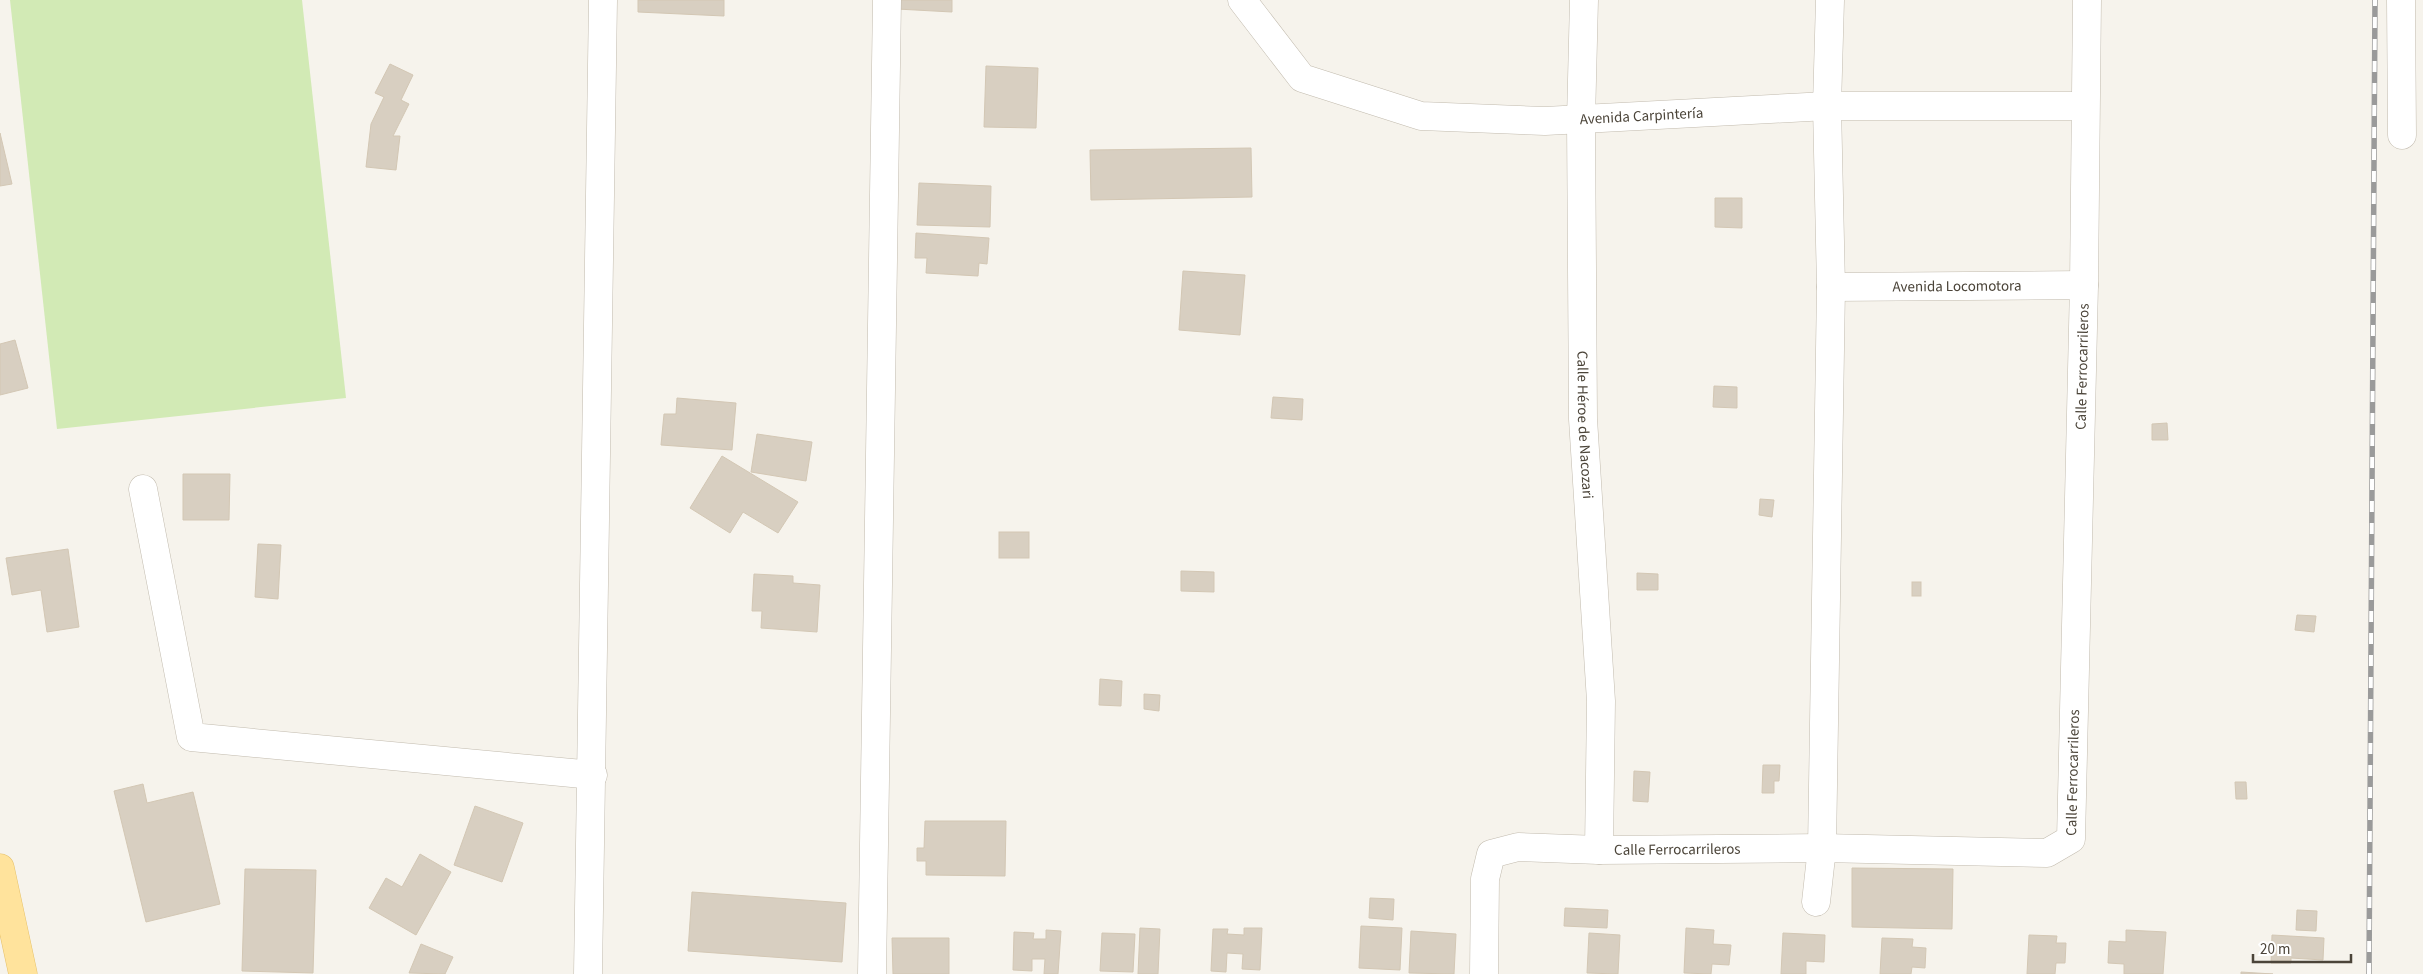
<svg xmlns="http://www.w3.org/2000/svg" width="2423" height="974" viewBox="0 0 2423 974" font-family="'Source Sans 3',sans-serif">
	<rect width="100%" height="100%" fill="#f6f3ec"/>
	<path fill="#d2eab5" d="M 10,0 L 302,0 L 346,398 L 57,429 Z"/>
	<g fill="#d8cfc1" stroke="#d3c7b4">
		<path d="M 638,0 L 724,0 L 724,16 L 638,12 Z"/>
		<path d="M 897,0 L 952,0 L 952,12 L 897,9 Z"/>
		<path d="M 390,64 L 413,75 L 401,100 L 409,104 L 393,136 L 400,136 L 396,170 L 366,167 L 371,124 L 384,97 L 375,93 Z"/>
		<path d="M 986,66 L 1038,68 L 1036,128 L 984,127 Z"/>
		<path d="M 0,133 L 12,184 L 0,186 Z"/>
		<path d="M 1251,148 L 1252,197 L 1091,200 L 1090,150 Z"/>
		<path d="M 919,183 L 991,186 L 990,227 L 917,225 Z"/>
		<path d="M 1715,198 L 1742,198 L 1742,228 L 1715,227 Z"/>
		<path d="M 916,233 L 989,238 L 987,264 L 979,263 L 978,276 L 926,273 L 927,258 L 915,258 Z"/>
		<path d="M 1183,271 L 1245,275 L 1240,335 L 1179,330 Z"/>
		<path d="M 15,340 L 28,388 L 0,395 L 0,344 Z"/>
		<path d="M 1714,386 L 1737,387 L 1737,408 L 1713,407 Z"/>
		<path d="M 1273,397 L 1303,399 L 1302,420 L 1271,418 Z"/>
		<path d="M 677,398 L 736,403 L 732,450 L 661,445 L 664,414 L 676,414 Z"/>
		<path d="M 2167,423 L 2168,440 L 2152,440 L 2152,424 Z"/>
		<path d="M 757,434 L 812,442 L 806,481 L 751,472 Z"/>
		<path d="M 722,456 L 798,502 L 778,533 L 743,512 L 730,533 L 690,508 Z"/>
		<path d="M 183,474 L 230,474 L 229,520 L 183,520 Z"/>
		<path d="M 1760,499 L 1774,500 L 1772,517 L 1759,515 Z"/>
		<rect x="999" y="532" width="30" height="26"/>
		<path d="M 258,544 L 281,545 L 278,599 L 255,597 Z"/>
		<path d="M 68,549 L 79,627 L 47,632 L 41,590 L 12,595 L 6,558 Z"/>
		<path d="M 1181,571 L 1214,572 L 1214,592 L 1181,591 Z"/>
		<path d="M 1637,573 L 1658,574 L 1658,590 L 1637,590 Z"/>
		<path d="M 754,574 L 793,576 L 793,583 L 820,585 L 817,632 L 761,628 L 762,611 L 752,611 Z"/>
		<rect x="1912" y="582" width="9" height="14"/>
		<path d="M 2297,615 L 2316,616 L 2314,632 L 2295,630 Z"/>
		<path d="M 1100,679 L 1122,681 L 1121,706 L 1099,705 Z"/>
		<path d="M 1144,694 L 1160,695 L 1159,711 L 1144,709 Z"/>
		<path d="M 1763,765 L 1780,765 L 1779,781 L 1774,781 L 1774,793 L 1762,793 Z"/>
		<path d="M 1634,771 L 1650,772 L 1648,802 L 1633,801 Z"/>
		<path d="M 2235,782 L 2246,782 L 2247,799 L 2236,799 Z"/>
		<path d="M 143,784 L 147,803 L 193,792 L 220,904 L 146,922 L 114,791 Z"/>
		<path d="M 475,806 L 523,823 L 502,882 L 454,865 Z"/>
		<path d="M 925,821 L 1006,821 L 1005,876 L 926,875 L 926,861 L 917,861 L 917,848 L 924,848 Z"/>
		<path d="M 420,854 L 451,872 L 416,935 L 369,908 L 386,878 L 402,887 Z"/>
		<path d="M 1852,868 L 1953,869 L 1952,929 L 1852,927 Z"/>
		<path d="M 245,869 L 316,870 L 313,973 L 242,971 Z"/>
		<path d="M 692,892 L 846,903 L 842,962 L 688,951 Z"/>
		<path d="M 1370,898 L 1394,899 L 1393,920 L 1369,918 Z"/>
		<path d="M 1565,908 L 1608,910 L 1607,928 L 1564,926 Z"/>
		<path d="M 2297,910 L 2317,911 L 2316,931 L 2296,930 Z"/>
		<path d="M 1361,926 L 1402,928 L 1400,970 L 1359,968 Z"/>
		<path d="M 1140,928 L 1160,929 L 1158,974 L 1138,974 Z"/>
		<path d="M 1244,928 L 1262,928 L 1260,970 L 1242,969 L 1243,954 L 1227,953 L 1226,972 L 1211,971 L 1213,929 L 1228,929 L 1227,934 L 1244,935 Z"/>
		<path d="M 1686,928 L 1714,930 L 1713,944 L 1731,945 L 1729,965 L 1712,964 L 1711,974 L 1684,973 Z"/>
		<path d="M 1046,930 L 1061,931 L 1058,974 L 1044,974 L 1045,959 L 1032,959 L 1032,971 L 1013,970 L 1014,932 L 1034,933 L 1033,939 L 1046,939 Z"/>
		<path d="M 2126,930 L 2166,932 L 2163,974 L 2124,974 L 2124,964 L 2108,963 L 2109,941 L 2126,942 Z"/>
		<path d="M 1411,931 L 1456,934 L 1454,974 L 1409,973 Z"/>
		<path d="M 1102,933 L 1135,934 L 1133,972 L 1100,971 Z"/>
		<path d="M 1589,933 L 1620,935 L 1618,974 L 1587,973 Z"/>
		<path d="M 1783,933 L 1825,935 L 1824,962 L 1806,961 L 1806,974 L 1781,974 Z"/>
		<path d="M 2029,935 L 2057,936 L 2056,943 L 2066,943 L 2065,963 L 2056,963 L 2055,974 L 2027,974 Z"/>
		<path d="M 2272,935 L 2324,938 L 2323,960 L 2291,958 L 2291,963 L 2271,963 Z"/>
		<path d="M 892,938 L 949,938 L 949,974 L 893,974 Z"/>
		<path d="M 1882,938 L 1913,939 L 1912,947 L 1926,948 L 1925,968 L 1912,967 L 1911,974 L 1880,974 Z"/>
		<path d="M 421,944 L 453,957 L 445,974 L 409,973 Z"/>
		<path d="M 2241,972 L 2273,974 L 2241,974 Z"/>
	</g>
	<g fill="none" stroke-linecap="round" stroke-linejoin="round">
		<g stroke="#c2bbae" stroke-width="29">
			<g id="minor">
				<path id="s1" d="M 1242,0 L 1302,78 L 1421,116 L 1545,121 L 1827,106 L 2085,106"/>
				<path id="s2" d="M 1584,0 L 1581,120 L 1583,419 L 1601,701 L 1599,850"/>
				<path d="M 2401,0 L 2402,135"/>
				<path id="s3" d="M 1831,287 L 2084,285"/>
				<path d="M 143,489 L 191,737 L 593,775"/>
				<path d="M 1816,902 L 1822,848 L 1831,287 L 1827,106 L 1830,0"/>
				<path d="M 588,974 L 603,0"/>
				<path d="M 872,974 L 887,0"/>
				<path id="s4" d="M 1484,974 L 1485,879 L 1491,854 L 1518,847 L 1599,850 L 1822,848 L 2047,853 L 2071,839 L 2084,285 L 2087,0"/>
			</g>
		</g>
		<g stroke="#e6c16a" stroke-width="29">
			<path id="primary" d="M 0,868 L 23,974"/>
		</g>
		<use href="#minor" stroke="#fff" stroke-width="28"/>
		<use href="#primary" stroke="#ffe39c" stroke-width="28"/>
		<g stroke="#9a9a9a" stroke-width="5.5">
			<path id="rail" d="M 2369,974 L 2375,0"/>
		</g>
		<use href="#rail" stroke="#fff" stroke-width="4" stroke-dasharray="11" stroke-linecap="butt"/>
	</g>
	<g text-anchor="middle" stroke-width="4" stroke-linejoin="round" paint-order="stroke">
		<g font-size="15" fill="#4b4439" stroke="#fff">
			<text dy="5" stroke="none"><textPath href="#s1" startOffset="444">Avenida Carpintería</textPath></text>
			<text dy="5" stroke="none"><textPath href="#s3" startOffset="126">Avenida Locomotora</textPath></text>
			<text dy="5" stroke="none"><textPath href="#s4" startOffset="1178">Calle Ferrocarrileros</textPath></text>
			<text dy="5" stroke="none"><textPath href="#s2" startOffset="425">Calle Héroe de Nacozari</textPath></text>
			<text dy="5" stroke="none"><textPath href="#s4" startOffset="772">Calle Ferrocarrileros</textPath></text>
			<text dy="5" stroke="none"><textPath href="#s4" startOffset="308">Calle Ferrocarrileros</textPath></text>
		</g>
	</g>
	<path d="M2253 954v8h98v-8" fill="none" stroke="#4b4439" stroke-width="2.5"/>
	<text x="2260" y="954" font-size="15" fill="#4b4439" stroke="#ffffff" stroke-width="4" paint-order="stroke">20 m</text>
</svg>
